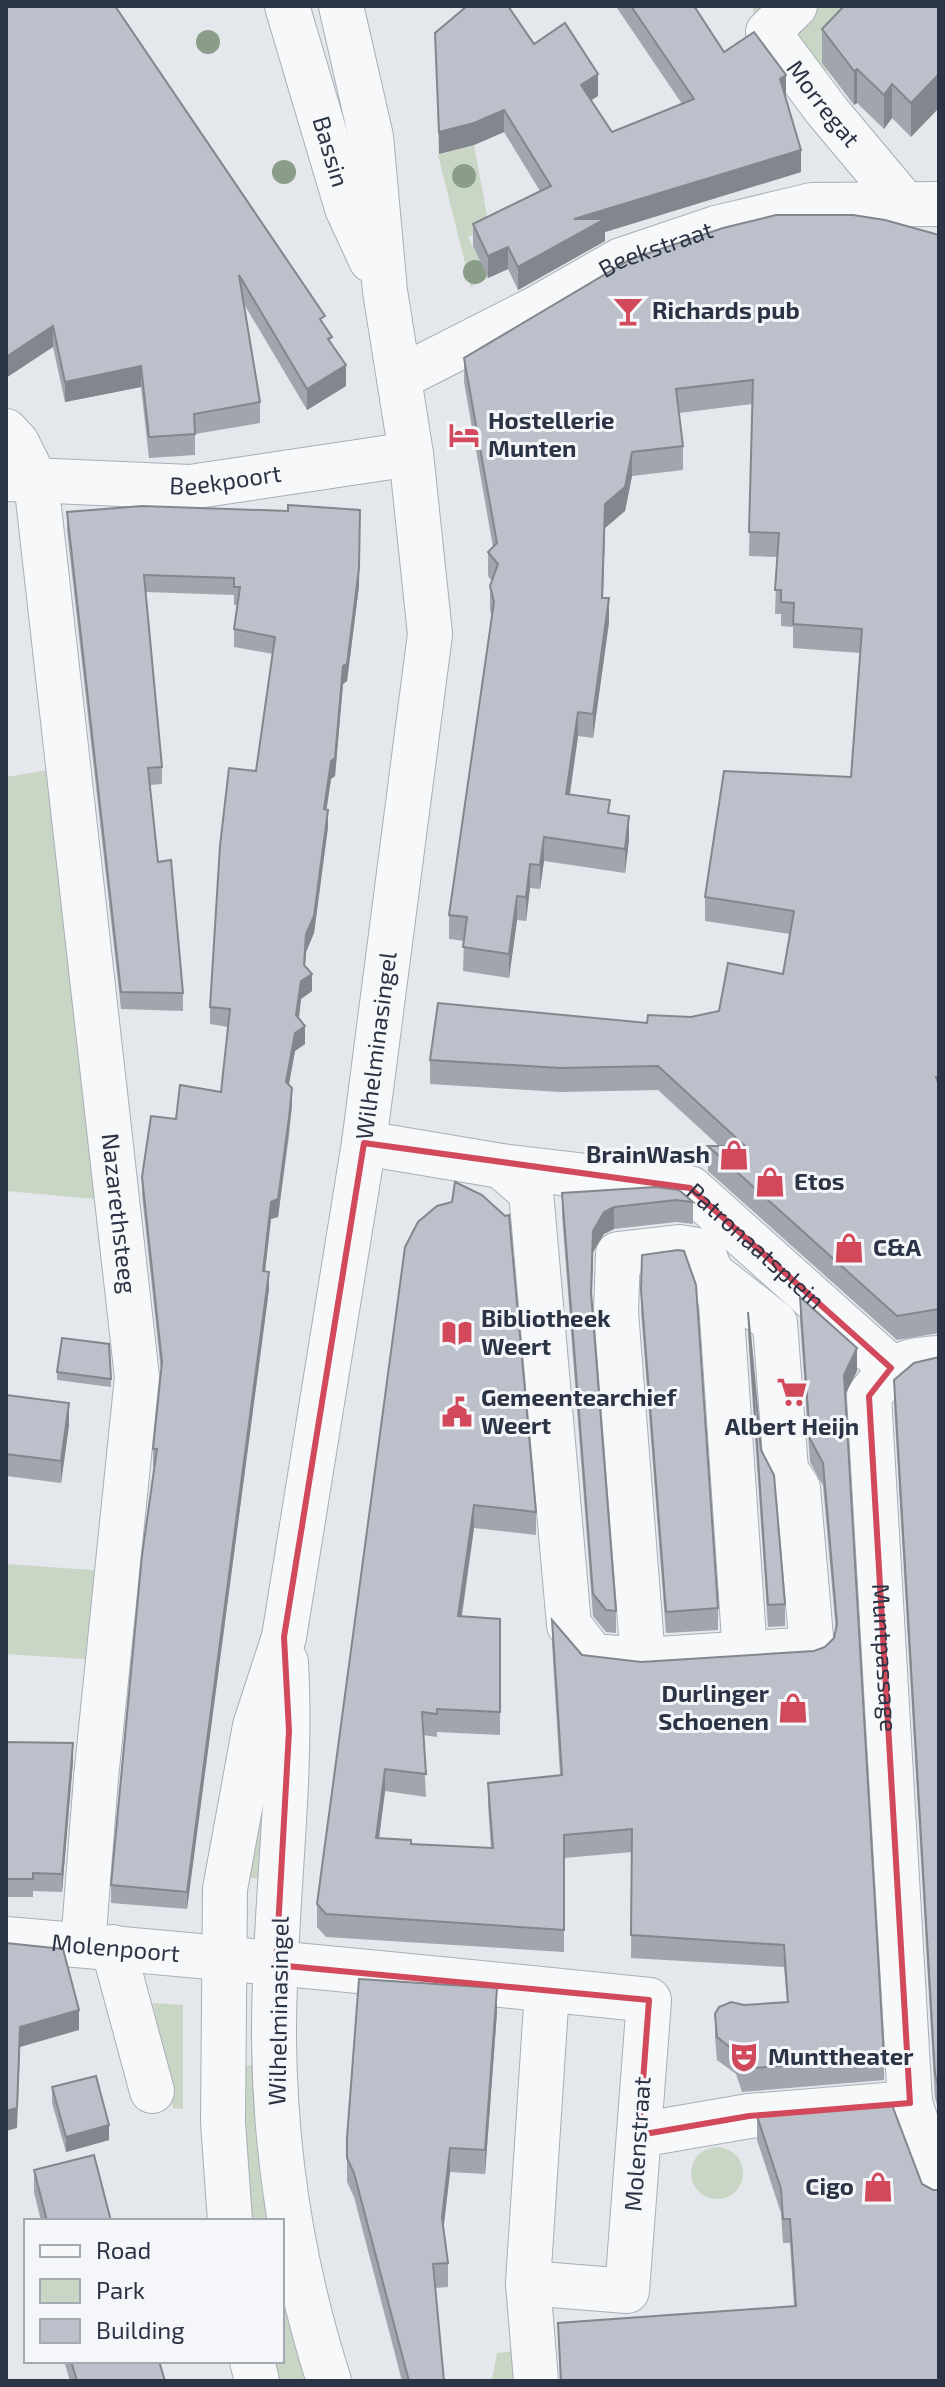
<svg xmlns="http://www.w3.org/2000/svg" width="945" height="2387" viewBox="0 0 945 2387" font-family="'Exo 2',sans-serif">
	<rect width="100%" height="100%" fill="#e4e7ec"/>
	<g fill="#c9d6c5">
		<path d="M 752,6 L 882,6 L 800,102 L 763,41 Z"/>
		<path d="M 474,145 L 489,226 L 468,237 L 488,278 L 471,287 L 438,155 Z"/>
		<path d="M 49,770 L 107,1200 L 6,1191 L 6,777 Z"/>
		<path d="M 6,1564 L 106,1571 L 99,1660 L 6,1654 Z"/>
		<path d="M 258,1791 L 272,1792 L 265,1879 L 243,1877 Z"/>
		<path d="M 153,2003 L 183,2005 L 183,2109 L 173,2108 Z"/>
		<path d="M 262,2065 L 277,2221 L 242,2221 L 236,2066 Z"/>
		<circle cx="717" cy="2173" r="26"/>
		<path d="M 282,2246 L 314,2381 L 267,2381 L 263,2361 L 282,2361 Z"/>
		<path d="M 515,2351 L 516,2381 L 489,2381 L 492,2380 L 497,2353 Z"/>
	</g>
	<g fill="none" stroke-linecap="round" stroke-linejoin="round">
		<g stroke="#a9aeb7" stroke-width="46">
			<g id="minor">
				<path id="s1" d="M 287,6 L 347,208 L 371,260"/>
				<path id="s2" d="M 795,6 L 768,32 L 827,111 L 904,203"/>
				<path id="s3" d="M 399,378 L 537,308 L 621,260 L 716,228 L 812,205 L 939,204"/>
				<path id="s4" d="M 6,431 L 17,443 L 36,481 L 137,1377 L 96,1778 L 83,1945"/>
				<path id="s5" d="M 8,479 L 190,487 L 411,454"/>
				<path d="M 364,1143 L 501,1166 L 531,1192 L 569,1625 L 593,1656 L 643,1660 L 812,1649 L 798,1488 L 786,1470 L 775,1323 L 710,1272"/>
				<path id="s6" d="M 501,1166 L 690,1188 L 891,1368"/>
				<path id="s7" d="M 939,1358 C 900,1360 892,1366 869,1396 L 910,2103 L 939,2190"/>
				<path d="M 643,1660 L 616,1312 L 618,1254 L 679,1247 L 703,1251 L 721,1302 L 745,1654"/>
				<path d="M 286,1662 C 293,1788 273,1913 274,2039 C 275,2154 294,2272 329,2381"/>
				<path id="s8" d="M 6,1939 C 220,1957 435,1978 649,2000 L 627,2291 L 528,2283 L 547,1990"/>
				<path d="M 113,1947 L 152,2091"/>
				<path d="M 639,2135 L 749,2116 L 910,2103"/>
				<path id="s9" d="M 230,2221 L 223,2122 L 225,1889 L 255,1726 L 284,1637 L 364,1143 L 430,634 L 411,454 L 385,291 L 371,137 L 341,6"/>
				<path d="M 528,2283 L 536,2381"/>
				<path d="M 252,2361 L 257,2381"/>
			</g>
		</g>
		<use href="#minor" stroke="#f7f8fa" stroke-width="44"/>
	</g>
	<g fill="#899d89">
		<circle cx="208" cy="42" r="12"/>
		<circle cx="284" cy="172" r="12"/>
		<circle cx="464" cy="176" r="12"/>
		<circle cx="475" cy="272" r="12"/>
	</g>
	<g fill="#a1a5ae">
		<path d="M 6,6 L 325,326 L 346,386 L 307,410 L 244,304 L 260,402 L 260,423 L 195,434 L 195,455 L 149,458 L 141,387 L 65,402 L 53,347 Z"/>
		<path d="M 617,6 L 694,6 L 724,52 L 785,97 L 801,172 L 605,232 L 605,241 L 518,290 L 508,269 L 488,278 L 473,246 L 473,224 L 540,191 L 504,132 L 474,145 L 439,154 L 435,33 L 534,44 L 598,96 L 591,100 L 612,132 L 682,104 L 617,8 Z"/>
		<path d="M 939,6 L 911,137 L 892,118 L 884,129 L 857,103 L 854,105 L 822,63 L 822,29 Z"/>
		<path d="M 939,235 L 939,1333 L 897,1340 L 708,1171 L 708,1146 L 719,1146 L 658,1090 L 560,1092 L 430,1084 L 430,1060 L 647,1023 L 691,1017 L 719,1011 L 783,974 L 790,934 L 705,921 L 705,897 L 851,777 L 860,653 L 793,648 L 793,627 L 781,626 L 781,614 L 775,614 L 777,557 L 749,556 L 752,404 L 679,413 L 683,446 L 683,470 L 632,476 L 625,511 L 605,528 L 603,598 L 609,622 L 593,738 L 578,736 L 570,795 L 610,813 L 629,840 L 625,873 L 544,861 L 540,889 L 530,888 L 526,921 L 517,920 L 509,978 L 463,971 L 464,941 L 449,939 L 449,915 L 492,618 L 490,610 L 490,586 L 492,581 L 488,576 L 488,552 L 493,547 L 464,382 L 464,358 Z"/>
		<path d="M 67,512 L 359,586 L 347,681 L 343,684 L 335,776 L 331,779 L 326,810 L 328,827 L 314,933 L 306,952 L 305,966 L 312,991 L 301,999 L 299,1018 L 305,1044 L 295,1051 L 289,1084 L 292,1105 L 289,1136 L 278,1217 L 271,1219 L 265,1271 L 269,1289 L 187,1909 L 111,1903 L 111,1885 L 154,1466 L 153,1466 L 153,1449 L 161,1371 L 142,1195 L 142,1177 L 176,1119 L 221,1092 L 228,1027 L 210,1024 L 210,1007 L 256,771 L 273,654 L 234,647 L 234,629 L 237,605 L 234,605 L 234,595 L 145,592 L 162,767 L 162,784 L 150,785 L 158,862 L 183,993 L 183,1011 L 121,1009 L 67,530 Z"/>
		<path d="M 656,1187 L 693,1202 L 693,1224 L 676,1222 L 614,1229 L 604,1234 L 593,1252 L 592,1298 L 616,1611 L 616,1633 L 606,1632 L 593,1616 L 562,1215 L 562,1193 Z"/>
		<path d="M 405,1247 L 536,1512 L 536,1535 L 474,1528 L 462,1616 L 500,1619 L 500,1735 L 437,1732 L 437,1737 L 423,1735 L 426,1797 L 385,1791 L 379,1839 L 411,1844 L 491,1848 L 488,1806 L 488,1783 L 560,1775 L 552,1643 L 552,1620 L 582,1655 L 641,1662 L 814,1651 L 825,1647 L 834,1638 L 836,1631 L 823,1486 L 810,1462 L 800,1320 L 800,1297 L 857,1371 L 845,1395 L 884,2057 L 884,2080 L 742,2092 L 736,2074 L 717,2060 L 715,2037 L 715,2014 L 744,2005 L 787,2002 L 784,1967 L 631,1958 L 632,1852 L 564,1858 L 564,1952 L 326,1937 L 317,1927 L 317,1904 Z"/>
		<path d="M 641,1290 L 718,1608 L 718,1630 L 666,1633 L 641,1311 Z"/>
		<path d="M 748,1312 L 761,1450 L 785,1604 L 785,1626 L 768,1627 L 748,1334 Z"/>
		<path d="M 109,1344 L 111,1387 L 57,1380 L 57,1372 Z"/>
		<path d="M 939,1357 L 939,2112 L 935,2098 L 894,1404 L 894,1380 Z"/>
		<path d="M 6,1395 L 69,1425 L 61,1483 L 6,1476 Z"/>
		<path d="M 6,1742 L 73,1761 L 62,1892 L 33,1891 L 33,1897 L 6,1897 Z"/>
		<path d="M 497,2012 L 485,2174 L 450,2172 L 443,2229 L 448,2263 L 448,2287 L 435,2288 L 444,2381 L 402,2381 L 354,2197 L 347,2182 L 347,2138 Z"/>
		<path d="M 52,2087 L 109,2140 L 66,2152 L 52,2103 Z"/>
		<path d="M 757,2116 L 922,2184 L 933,2190 L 939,2381 L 560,2381 L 558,2323 L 794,2306 L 790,2243 L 783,2243 L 781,2213 L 757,2140 Z"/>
		<path d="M 34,2170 L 111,2221 L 41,2221 L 34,2192 Z"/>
		<path d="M 64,2361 L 159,2361 L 165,2381 L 70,2381 Z"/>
	</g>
	<g fill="#83868d">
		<path d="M 857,69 L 857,103 L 854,105 L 854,71 Z"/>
		<path d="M 598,74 L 598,96 L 581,107 L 581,85 Z"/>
		<path d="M 939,74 L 939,108 L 911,137 L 911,103 Z"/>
		<path d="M 786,75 L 786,97 L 780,79 Z"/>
		<path d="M 892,84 L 892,118 L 884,129 L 884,95 Z"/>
		<path d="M 504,110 L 504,132 L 474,145 L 439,154 L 439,132 Z"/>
		<path d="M 801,150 L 801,172 L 605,232 L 605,241 L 518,290 L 518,267 L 574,219 Z"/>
		<path d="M 508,247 L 508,269 L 488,278 L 488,256 Z"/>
		<path d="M 53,326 L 53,347 L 6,378 L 6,357 Z"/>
		<path d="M 346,365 L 346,386 L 307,410 L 307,389 Z"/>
		<path d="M 141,366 L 141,387 L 65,402 L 65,382 Z"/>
		<path d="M 632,452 L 632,476 L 625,511 L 605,528 L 602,622 L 605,504 Z"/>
		<path d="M 360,510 L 359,586 L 347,681 L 343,684 L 335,776 L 331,779 L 324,827 L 324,809 L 343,666 Z"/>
		<path d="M 609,598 L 609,622 L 593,738 L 593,714 Z"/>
		<path d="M 578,712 L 578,736 L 566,818 L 566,794 Z"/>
		<path d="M 328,810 L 328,827 L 314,933 L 306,952 L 304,980 L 312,974 L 312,991 L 301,999 L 297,1032 L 305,1026 L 305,1044 L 295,1051 L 286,1099 L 286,1082 L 296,1015 L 306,934 Z"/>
		<path d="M 629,816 L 629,840 L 625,873 L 625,849 Z"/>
		<path d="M 544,837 L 544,861 L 540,889 L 540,865 Z"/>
		<path d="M 530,864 L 530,888 L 526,921 L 526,897 Z"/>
		<path d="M 517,896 L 517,920 L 509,978 L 509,954 Z"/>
		<path d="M 292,1088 L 292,1105 L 278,1217 L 271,1219 L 263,1289 L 263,1271 L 271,1202 Z"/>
		<path d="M 614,1207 L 614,1229 L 604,1234 L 593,1252 L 591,1314 L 593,1231 L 604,1212 Z"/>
		<path d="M 269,1272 L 269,1289 L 187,1909 L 187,1892 Z"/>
		<path d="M 857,1348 L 857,1371 L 844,1397 L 844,1375 Z"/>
		<path d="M 69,1403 L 69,1425 L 61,1483 L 61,1461 Z"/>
		<path d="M 474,1505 L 474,1528 L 458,1639 L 458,1616 Z"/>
		<path d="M 73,1743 L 73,1761 L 62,1892 L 62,1874 Z"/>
		<path d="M 385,1769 L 385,1791 L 376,1861 L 376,1838 Z"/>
		<path d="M 497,1988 L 497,2012 L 485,2174 L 485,2150 Z"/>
		<path d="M 79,2010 L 79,2030 L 20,2047 L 17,2128 L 6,2131 L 6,2111 L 20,2027 Z"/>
		<path d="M 109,2125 L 109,2140 L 66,2152 L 66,2137 Z"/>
		<path d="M 450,2148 L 450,2172 L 442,2242 L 442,2218 Z"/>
	</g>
	<g fill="#bbc0ca" stroke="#83868d" stroke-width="2">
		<path d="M 6,6 L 115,6 L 325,316 L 320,319 L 332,337 L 328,339 L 346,365 L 307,389 L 239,275 L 260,402 L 194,414 L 195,434 L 149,437 L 141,366 L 65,382 L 53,326 L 6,357 Z"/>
		<path d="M 467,6 L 508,6 L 534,44 L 565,23 L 598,74 L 581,85 L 612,132 L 694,99 L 631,6 L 694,6 L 724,52 L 754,32 L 786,75 L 780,79 L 801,150 L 574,219 L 605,219 L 518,267 L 508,247 L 488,256 L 473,224 L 551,186 L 504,110 L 474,123 L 439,132 L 435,33 Z"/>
		<path d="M 844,6 L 939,6 L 939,74 L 911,103 L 892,84 L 884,95 L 857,69 L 854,71 L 822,29 Z"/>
		<path d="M 776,215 L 853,215 L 885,220 L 939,235 L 939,1077 L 936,1077 L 939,1085 L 939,1309 L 897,1316 L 708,1146 L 745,1146 L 658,1066 L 560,1068 L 430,1060 L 438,1003 L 647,1023 L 648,1015 L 691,1017 L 719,1011 L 728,963 L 783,974 L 794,911 L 705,897 L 724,771 L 851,777 L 862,629 L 793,624 L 794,603 L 781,602 L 781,590 L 775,590 L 779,533 L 749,532 L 753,380 L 676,389 L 683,446 L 632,452 L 625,487 L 605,504 L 602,598 L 609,598 L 593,714 L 578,712 L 566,794 L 610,800 L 608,813 L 629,816 L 625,849 L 544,837 L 540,865 L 530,864 L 526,897 L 517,896 L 509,954 L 463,947 L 467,917 L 449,915 L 494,602 L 490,586 L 498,564 L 488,552 L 497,543 L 464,358 L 631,259 L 723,228 Z"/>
		<path d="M 288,505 L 360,510 L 359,568 L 347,664 L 343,666 L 335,758 L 331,761 L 324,809 L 328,810 L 314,916 L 306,934 L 304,965 L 312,974 L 301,981 L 296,1015 L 305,1026 L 295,1033 L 286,1082 L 292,1088 L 289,1118 L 278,1199 L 271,1202 L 263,1271 L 269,1272 L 187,1892 L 111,1885 L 142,1555 L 157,1449 L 153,1449 L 162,1362 L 142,1177 L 151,1116 L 176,1119 L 180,1085 L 221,1092 L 230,1009 L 210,1007 L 220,846 L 229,768 L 256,771 L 275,637 L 234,629 L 240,587 L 234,587 L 234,578 L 144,575 L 162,767 L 148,768 L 158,862 L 171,860 L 183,993 L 121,992 L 67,512 L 142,506 L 288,511 Z"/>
		<path d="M 455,1182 L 482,1195 L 505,1216 L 509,1215 L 536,1512 L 474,1505 L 458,1616 L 500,1619 L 500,1712 L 437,1709 L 437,1714 L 422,1712 L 426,1774 L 385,1769 L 376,1838 L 411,1840 L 411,1844 L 493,1848 L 488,1783 L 562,1775 L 552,1620 L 582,1655 L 641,1662 L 814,1651 L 825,1647 L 834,1638 L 837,1624 L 823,1463 L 810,1439 L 800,1297 L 857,1348 L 844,1375 L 884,2057 L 742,2069 L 736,2052 L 717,2037 L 715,2014 L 719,2007 L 731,2002 L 744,2005 L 788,2002 L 784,1945 L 631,1935 L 632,1829 L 564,1835 L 564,1930 L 326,1914 L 317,1904 L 405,1247 L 418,1222 L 437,1206 L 452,1202 Z"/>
		<path d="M 656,1187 L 679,1190 L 693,1202 L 676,1200 L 614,1207 L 604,1212 L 593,1231 L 591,1292 L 616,1611 L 606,1610 L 593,1594 L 562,1193 Z"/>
		<path d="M 678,1250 L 684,1251 L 696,1285 L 718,1608 L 666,1612 L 641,1290 L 642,1255 Z"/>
		<path d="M 748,1312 L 761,1450 L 774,1475 L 785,1604 L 768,1605 Z"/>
		<path d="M 62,1338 L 109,1344 L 111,1379 L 57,1372 Z"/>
		<path d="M 939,1357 L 939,2088 L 935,2074 L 894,1380 L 914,1363 Z"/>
		<path d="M 6,1395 L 69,1403 L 61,1461 L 6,1454 Z"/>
		<path d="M 6,1742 L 73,1743 L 62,1874 L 33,1873 L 33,1879 L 6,1879 Z"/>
		<path d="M 6,1943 L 63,1949 L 79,2010 L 20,2027 L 17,2108 L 6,2111 Z"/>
		<path d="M 359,1979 L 497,1988 L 485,2150 L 450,2148 L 442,2218 L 448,2263 L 433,2264 L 444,2381 L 409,2381 L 354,2173 L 347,2158 L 347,2138 Z"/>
		<path d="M 96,2076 L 109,2125 L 66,2137 L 52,2087 Z"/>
		<path d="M 892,2105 L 922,2184 L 933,2190 L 939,2190 L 939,2381 L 561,2381 L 558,2323 L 796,2306 L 790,2219 L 783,2219 L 781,2189 L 757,2116 Z"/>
		<path d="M 94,2155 L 111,2221 L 47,2221 L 34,2170 Z"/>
		<path d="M 71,2361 L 159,2361 L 165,2381 L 77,2381 Z"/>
	</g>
	<path fill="none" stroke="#d1495b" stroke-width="6" stroke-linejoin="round" d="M 364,1143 L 690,1188 L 891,1368 L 869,1396 L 910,2103 L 749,2116 L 639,2135 L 649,2000 L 276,1965 L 289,1731 L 284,1637 Z"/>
	<defs>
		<g id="bar-bare" transform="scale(2.4)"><path d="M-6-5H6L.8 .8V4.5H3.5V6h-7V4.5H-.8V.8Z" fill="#d1495b" stroke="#f4f6f9" stroke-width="2.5" paint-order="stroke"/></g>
		<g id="hotel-bare" transform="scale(2.4)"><path d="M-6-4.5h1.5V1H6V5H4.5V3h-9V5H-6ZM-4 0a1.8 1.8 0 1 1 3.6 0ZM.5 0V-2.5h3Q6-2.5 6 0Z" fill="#d1495b" stroke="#f4f6f9" stroke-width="2.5" paint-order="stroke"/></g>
		<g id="shop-bare" transform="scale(2.4)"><path d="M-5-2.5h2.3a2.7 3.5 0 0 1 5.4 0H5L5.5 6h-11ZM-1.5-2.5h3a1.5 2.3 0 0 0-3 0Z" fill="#d1495b" stroke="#f4f6f9" stroke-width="2.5" paint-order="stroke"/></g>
		<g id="library-bare" transform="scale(2.4)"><path d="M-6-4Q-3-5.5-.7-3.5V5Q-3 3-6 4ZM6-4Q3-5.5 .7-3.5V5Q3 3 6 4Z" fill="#d1495b" stroke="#f4f6f9" stroke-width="2.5" paint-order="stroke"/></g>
		<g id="supermarket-bare" transform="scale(2.4)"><path d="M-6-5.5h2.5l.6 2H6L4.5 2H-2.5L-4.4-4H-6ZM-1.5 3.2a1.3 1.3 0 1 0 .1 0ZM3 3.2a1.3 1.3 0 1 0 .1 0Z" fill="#d1495b" stroke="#f4f6f9" stroke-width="2.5" paint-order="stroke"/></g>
		<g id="civic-bare" transform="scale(2.4)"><path d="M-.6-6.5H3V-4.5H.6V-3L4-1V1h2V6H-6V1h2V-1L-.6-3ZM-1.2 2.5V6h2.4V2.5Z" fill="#d1495b" stroke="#f4f6f9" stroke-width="2.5" paint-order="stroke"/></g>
		<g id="theatre-bare" transform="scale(2.4)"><path d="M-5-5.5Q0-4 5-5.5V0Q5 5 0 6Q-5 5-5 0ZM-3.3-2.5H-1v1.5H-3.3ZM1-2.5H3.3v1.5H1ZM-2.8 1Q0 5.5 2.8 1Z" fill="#d1495b" stroke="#f4f6f9" stroke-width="2.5" paint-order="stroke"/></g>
	</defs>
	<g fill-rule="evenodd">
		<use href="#bar-bare" x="628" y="311"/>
		<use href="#hotel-bare" x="464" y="435"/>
		<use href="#shop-bare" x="734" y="1155"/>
		<use href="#shop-bare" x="770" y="1182"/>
		<use href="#shop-bare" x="849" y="1248"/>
		<use href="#library-bare" x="457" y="1333"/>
		<use href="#supermarket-bare" x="792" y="1392"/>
		<use href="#civic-bare" x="457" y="1412"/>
		<use href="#shop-bare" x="793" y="1708"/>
		<use href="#theatre-bare" x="744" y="2057"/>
		<use href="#shop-bare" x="878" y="2187"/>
	</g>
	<g text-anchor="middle" stroke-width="6" stroke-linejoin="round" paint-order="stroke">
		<g font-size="24" fill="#2b3445" stroke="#f4f6f9">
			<text dy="8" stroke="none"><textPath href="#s2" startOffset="128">Morregat</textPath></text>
			<text dy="8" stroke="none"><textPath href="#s1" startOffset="152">Bassin</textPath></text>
			<text dy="8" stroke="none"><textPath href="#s3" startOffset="288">Beekstraat</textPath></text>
			<text dy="8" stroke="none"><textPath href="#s5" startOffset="218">Beekpoort</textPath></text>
			<text dy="8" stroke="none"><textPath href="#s9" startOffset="1190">Wilhelminasingel</textPath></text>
			<text dy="8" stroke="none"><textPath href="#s4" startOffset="796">Nazarethsteeg</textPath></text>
			<text dy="8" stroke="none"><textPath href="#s6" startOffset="278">Patronaatsplein</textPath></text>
			<text dy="8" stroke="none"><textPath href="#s7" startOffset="346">Muntpassage</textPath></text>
			<text dy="8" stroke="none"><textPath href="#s8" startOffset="110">Molenpoort</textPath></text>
			<text transform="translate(279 2011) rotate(-89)" y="8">Wilhelminasingel</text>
			<text transform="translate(638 2144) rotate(-86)" y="8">Molenstraat</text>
		</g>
		<g font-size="24" font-weight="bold" fill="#2b3445" stroke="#f4f6f9" text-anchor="start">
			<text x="652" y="319">Richards pub</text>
			<text x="488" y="429">Hostellerie<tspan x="488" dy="28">Munten</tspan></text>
			<text x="710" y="1163" text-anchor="end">BrainWash</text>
			<text x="794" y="1190">Etos</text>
			<text x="873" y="1256">C&amp;A</text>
			<text x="481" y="1327">Bibliotheek<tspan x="481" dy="28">Weert</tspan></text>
			<text x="481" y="1406">Gemeentearchief<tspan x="481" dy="28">Weert</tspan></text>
			<text x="792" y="1435" text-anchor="middle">Albert Heijn</text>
			<text x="769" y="1702" text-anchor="end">Durlinger<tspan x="769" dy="28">Schoenen</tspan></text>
			<text x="768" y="2065">Munttheater</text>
			<text x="854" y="2195" text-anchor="end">Cigo</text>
		</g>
	</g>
	<rect width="945" height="2387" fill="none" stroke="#2b3445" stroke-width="16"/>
	<rect x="24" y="2219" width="260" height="144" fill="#f4f6f9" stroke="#a4a8b1" stroke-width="2"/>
	<rect x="40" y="2245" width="40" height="12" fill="#f7f8fa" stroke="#a4a8b1" stroke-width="2"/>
	<text x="96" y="2259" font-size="24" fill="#2b3445">Road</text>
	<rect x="40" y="2279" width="40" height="24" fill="#c9d6c5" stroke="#a4a8b1" stroke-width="2"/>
	<text x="96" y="2299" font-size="24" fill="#2b3445">Park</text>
	<rect x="40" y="2319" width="40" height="24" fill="#bbc0ca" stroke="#a4a8b1" stroke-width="2"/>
	<text x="96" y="2339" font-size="24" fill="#2b3445">Building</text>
</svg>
